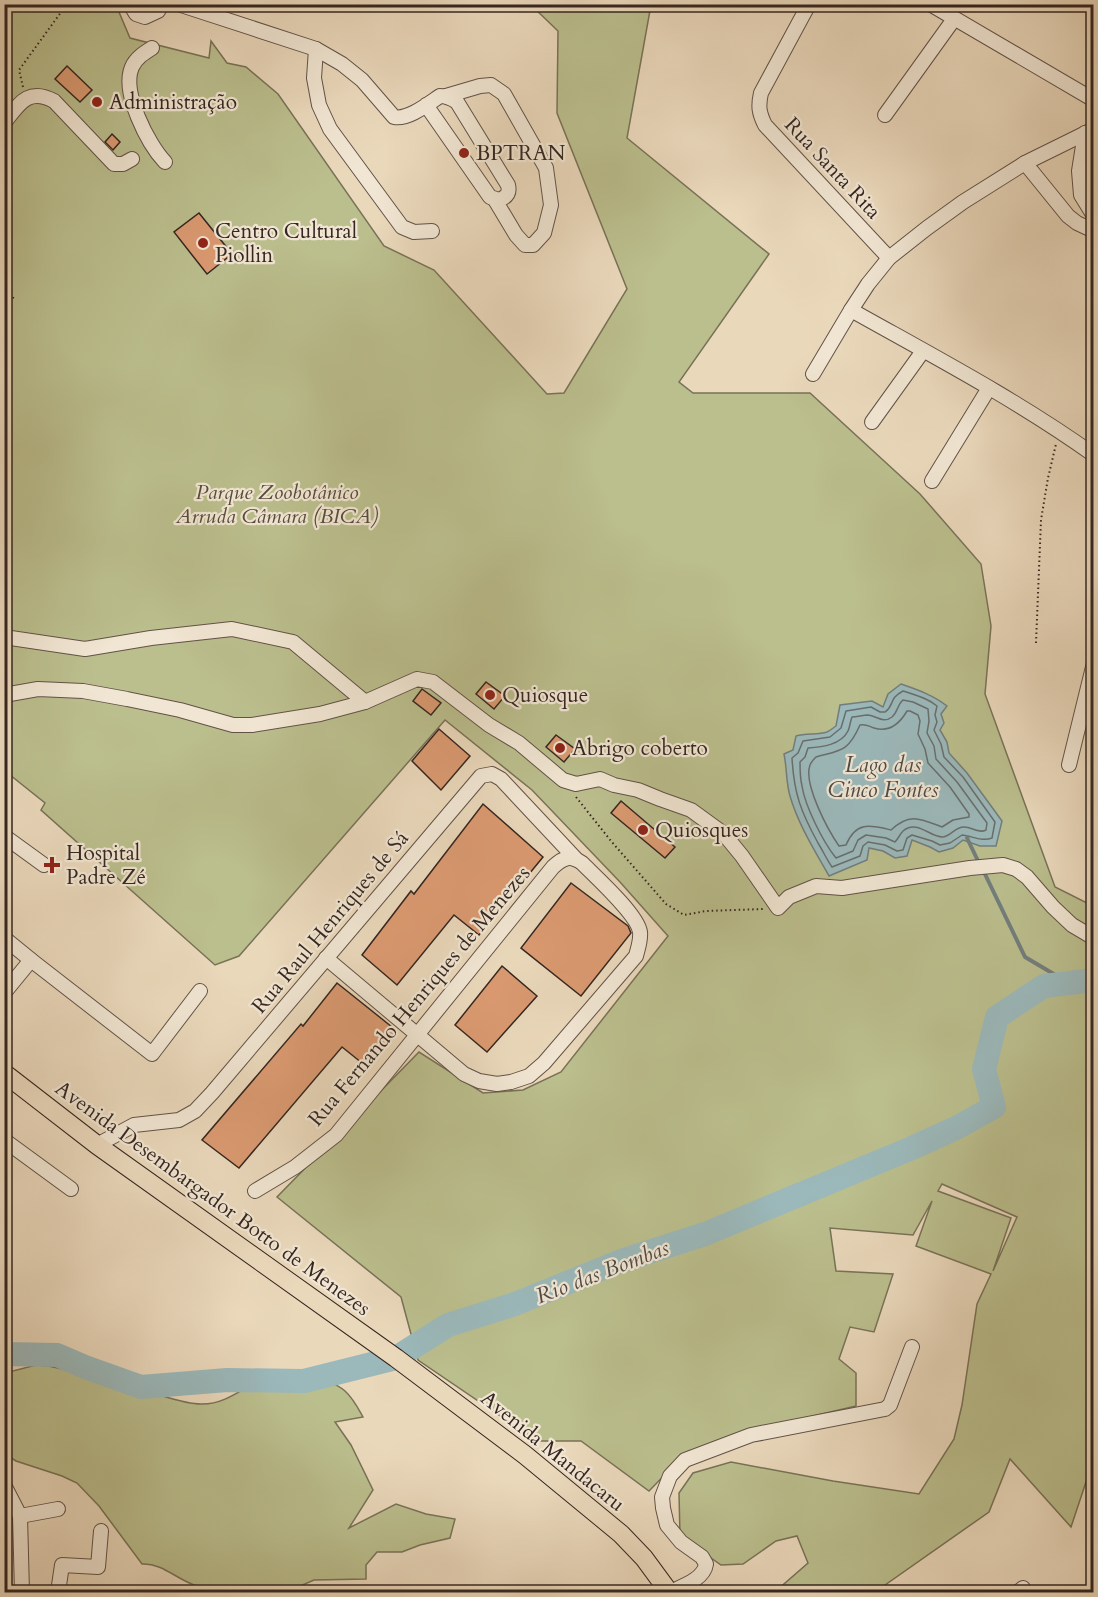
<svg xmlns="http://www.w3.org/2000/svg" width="1098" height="1597" viewBox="0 0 1098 1597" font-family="Cardo,serif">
	<rect width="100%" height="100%" fill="#ead8bb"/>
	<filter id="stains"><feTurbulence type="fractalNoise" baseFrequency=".00333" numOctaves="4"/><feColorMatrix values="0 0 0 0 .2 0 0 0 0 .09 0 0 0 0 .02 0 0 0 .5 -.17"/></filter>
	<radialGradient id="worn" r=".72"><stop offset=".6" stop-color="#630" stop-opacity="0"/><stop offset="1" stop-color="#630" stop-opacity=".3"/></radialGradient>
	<g fill="#bbbe8d" stroke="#787257" stroke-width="1.5" fill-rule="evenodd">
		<path d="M 4,5 L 116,5 L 130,38 L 209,58 L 211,41 L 227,63 L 246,67 L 278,94 L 384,246 L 434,270 L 547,394 L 564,393 L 627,289 L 557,113 L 558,31 L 531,5 L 651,5 L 627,138 L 769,254 L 679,382 L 693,393 L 810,393 L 920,494 L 981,564 L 991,626 L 985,694 L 1055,887 L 1093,906 L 1094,1458 L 1071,1527 L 1010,1459 L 989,1512 L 875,1592 L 761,1592 L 777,1590 L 808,1563 L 797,1536 L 776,1541 L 743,1564 L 721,1565 L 680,1536 L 679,1493 L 693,1473 L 731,1462 L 833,1481 L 919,1494 L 954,1439 L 962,1405 L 977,1304 L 991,1274 L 916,1246 L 932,1201 L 913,1235 L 830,1228 L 836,1271 L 893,1274 L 874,1332 L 850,1327 L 839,1359 L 856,1373 L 856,1406 L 749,1431 L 687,1452 L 649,1491 L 581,1441 L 537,1441 L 418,1360 L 401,1297 L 277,1197 L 419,1052 L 483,1093 L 523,1090 L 561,1072 L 668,936 L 620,882 L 532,790 L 445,720 L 239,956 L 215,965 L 41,810 L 45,803 L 5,771 ZM 942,1184 L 1017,1217 L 993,1271 L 1011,1218 L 938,1191 Z"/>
		<path d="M 36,1365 C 62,1366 87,1377 111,1384 C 126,1388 141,1390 156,1394 C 170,1398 186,1404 201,1404 C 239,1405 262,1363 303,1372 C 314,1375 336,1383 345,1391 C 353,1398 358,1408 363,1417 L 335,1422 L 351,1445 L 373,1490 L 349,1528 L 396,1504 L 426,1514 L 455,1519 L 450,1538 L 420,1545 L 402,1552 L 377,1552 L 366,1565 L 366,1579 L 314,1580 L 300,1586 L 298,1592 C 265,1593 229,1596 197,1586 C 177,1580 163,1563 142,1564 L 99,1506 L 77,1483 L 62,1476 L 16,1461 L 5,1454 L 5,1373 Z"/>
	</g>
	<path fill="#9bb8ba" stroke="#727e7d" stroke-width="1.5" d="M 901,684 C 918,690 933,695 947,706 L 941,714 L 944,723 L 940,730 L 947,742 L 949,753 L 967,773 L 1002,821 L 996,846 L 980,846 L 963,840 L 953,848 L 939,852 L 930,847 L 912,840 L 907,856 L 895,858 L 883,851 L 869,848 L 867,860 L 829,876 C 815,851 798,824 790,796 C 786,783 787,768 784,754 L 793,750 L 796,736 C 806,733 818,735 827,732 C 831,730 833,728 836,726 L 840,705 L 872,701 L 883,707 L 888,694 Z"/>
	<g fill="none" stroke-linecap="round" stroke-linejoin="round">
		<g stroke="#686f6e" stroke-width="1.5">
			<path d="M 903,691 C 915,695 928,698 937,706 L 935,715 L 937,722 L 934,730 L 941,744 L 944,757 L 963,777 L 995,822 L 992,838 C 982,842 972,836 962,835 L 950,843 L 940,845 L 932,841 L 912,835 L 907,838 L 903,850 L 897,851 L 885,845 L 868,842 L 863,846 L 860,856 L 832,867 C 827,860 823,851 818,843 C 801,812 794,794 792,758 L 798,753 L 803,741 L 830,737 L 841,728 L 846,711 L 871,707 L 880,712 L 885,712 C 895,705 888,699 903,691 Z"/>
			<path d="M 903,700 L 913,702 L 928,709 L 929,721 L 927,733 L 934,746 L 936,759 L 957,782 L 987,823 L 986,830 C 979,834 972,827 964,827 C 955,827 951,836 943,837 C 931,838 917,819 903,831 C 900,834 898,839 895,842 L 886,838 L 866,835 L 858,840 L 853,851 L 836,858 C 823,842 805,806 802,786 C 800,778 800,770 800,762 L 805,757 L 808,748 C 822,747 841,745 848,731 C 850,727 850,722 852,717 C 857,717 863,715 868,715 C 877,716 883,724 892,717 C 898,712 897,705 903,700 Z"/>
			<path d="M 907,711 L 910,711 L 918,715 L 920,721 L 918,734 L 925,749 L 928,763 L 950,787 L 969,814 L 969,817 L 953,820 L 942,827 C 921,819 910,812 891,830 C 870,825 856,821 846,845 L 839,846 C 828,830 803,784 810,765 C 811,762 814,759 816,757 C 841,750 848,752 860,725 C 867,724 868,726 874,728 C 890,733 900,723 907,711 Z"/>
		</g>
		<g stroke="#727e7d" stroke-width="4">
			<path d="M 967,838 L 979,863"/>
			<path d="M 983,870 L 1025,957 L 1069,983"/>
		</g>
		<path stroke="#9bb8ba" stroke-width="24" d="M 4,1354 L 57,1355 L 85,1367 L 141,1387 L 227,1380 L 304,1381 L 396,1358 L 448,1325 L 515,1304 L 621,1261 L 705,1234 L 912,1148 L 956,1128 L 994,1107 L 984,1069 L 997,1017 L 1044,986 L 1094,980"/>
	</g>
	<g fill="#db9a71" stroke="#352621" stroke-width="1.5">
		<path d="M 67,66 L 92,90 L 80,102 L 55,79 Z"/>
		<path d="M 112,134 L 120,142 L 113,150 L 105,142 Z"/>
		<path d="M 199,213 L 232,254 L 207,274 L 174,232 Z"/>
		<path d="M 486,682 L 505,696 L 494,709 L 476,694 Z"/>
		<path d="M 422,689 L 441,703 L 431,715 L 413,701 Z"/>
		<path d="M 439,729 L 470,756 L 441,790 L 412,761 Z"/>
		<path d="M 556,735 L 575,749 L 564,762 L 546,747 Z"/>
		<path d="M 621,801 L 675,847 L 665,858 L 611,813 Z"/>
		<path d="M 483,804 L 543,857 L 479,935 L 454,915 L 397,985 L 362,955 L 411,891 L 414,894 Z"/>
		<path d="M 571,883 L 628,926 L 631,933 L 581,996 L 521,948 Z"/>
		<path d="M 502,966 L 537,996 L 487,1052 L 455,1025 Z"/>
		<path d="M 337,983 L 397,1031 L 367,1067 L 342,1047 L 239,1168 L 202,1140 L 301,1024 L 303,1026 Z"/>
	</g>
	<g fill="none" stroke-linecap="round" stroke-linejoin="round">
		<g stroke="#625248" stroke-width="16">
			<g id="minor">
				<path d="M 130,4 L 136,14 L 145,17 L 158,11 L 162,4"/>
				<path d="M 178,4 L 316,49 L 342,64 L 362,80 L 394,117 C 408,120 428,104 440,96 C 447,96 451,98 457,102 L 508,185 C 510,193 507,197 499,200 L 490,197 L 426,105"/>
				<path d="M 809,4 L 761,93 C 758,106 759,113 765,125 L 889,258"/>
				<path d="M 930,4 L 1094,100"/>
				<path d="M 152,48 C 144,53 136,58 132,67 C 121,92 148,144 165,162"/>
				<path d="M 316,49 L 314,78 L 319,105 L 330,129 L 402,227 L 414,232 L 432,231"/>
				<path d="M 446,96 L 480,86 L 491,85 L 504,94 L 546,168 L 551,205 L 544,233 L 533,245 L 525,245 L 516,235 L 495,200"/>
				<path d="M 885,115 L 954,19"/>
				<path d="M 4,123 C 19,104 28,87 54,101 L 114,164 L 123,164 L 132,159"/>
				<path d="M 1085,133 L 1079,171 L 1081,195 L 1094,216"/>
				<path d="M 1025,163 L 1068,216 L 1077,223 L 1094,231"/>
				<path d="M 851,310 C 933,356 1017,400 1094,455"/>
				<path d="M 813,374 L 851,310 L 868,284 L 889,258 L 927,228 L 963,202 L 1025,163 L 1094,129"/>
				<path d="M 872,422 L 923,351"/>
				<path d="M 932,481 L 989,388"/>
				<path d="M 4,637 L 85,649 L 151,638 L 232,629 L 293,642 L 365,702"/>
				<path d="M 4,695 L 38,689 L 83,691 L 127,699 L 180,710 L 233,725 L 252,725 L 320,714 L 365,702 L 417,679 L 433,682 L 489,725 L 519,743 L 563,780 L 576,784 L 600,779 L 614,785 L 638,790 L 660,799 L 691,810 L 724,834 L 742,856 L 778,908 L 789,897 L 816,886 L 842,888 L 970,868 L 1003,865 L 1016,869 L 1027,877 L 1053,907 L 1072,925 L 1094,938"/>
				<path d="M 1069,765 L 1094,663"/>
				<path d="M 4,836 L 44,865"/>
				<path d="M 4,938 L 31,960"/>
				<path d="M 4,993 L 31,960 L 152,1054 L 200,991"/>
				<path d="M 4,1140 L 71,1189"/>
				<path d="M 97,1145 L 134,1125 L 179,1120 L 195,1111 L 212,1093 L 481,776 L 492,774 L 501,779 L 575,858"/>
				<path d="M 255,1191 L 295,1167 L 336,1135 L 553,867 C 564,857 570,855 582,863 C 596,877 638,915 640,932 C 641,940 638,948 636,956 L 544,1063 L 529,1076 L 511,1082 L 497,1084 L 479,1081 L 464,1074 L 326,958"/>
				<path d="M 4,1485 L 20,1516 L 22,1592"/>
				<path d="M 20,1516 L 58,1509"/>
				<path d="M 58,1592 L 62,1565 L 98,1567 L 101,1531"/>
				<path d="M 670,1592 C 683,1586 704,1579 706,1564 L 702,1557 L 681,1542 L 667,1525 L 663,1508 L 662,1497 L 670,1476 L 685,1460 L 751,1435 L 885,1409 L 890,1405 L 912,1347"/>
				<path d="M 1018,1592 L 1023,1588"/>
			</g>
		</g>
		<g stroke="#352621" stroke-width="20">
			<path id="major" d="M 4,1073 L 97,1145 L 396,1358 L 525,1455 L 621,1534 L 644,1558 L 669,1592"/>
		</g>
		<g stroke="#352621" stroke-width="2" stroke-dasharray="1.5 3" stroke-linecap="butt">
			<path d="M 23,87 L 19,70 L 67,4"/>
			<path d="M 4,287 L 15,300"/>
			<path d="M 1036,643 L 1041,520 L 1048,478 L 1056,444"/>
			<path d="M 576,797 L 611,841 L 666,904 L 684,915 L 706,911 L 763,909"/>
		</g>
		<use href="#minor" stroke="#f1e6d3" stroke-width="14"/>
		<use href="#major" stroke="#ead8bb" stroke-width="18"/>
	</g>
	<g fill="#8f2418" stroke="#f1e6d3" stroke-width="2">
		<circle cx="97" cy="102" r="6"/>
		<circle cx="464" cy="153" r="6"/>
		<circle cx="203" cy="243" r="6"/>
		<circle cx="490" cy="695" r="6"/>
		<circle cx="560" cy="748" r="6"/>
		<circle cx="643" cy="830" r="6"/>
		<path d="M49 856h6v6h6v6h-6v6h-6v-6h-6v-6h6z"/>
	</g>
	<g text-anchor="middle" stroke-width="4.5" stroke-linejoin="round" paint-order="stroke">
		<g font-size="21" fill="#352621" stroke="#f1e6d3" text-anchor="start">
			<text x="109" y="109">Administração</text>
			<text x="476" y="160">BPTRAN</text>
			<text x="215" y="238">Centro Cultural<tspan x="215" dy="24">Piollin</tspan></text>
			<text x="502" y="702">Quiosque</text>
			<text x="572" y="755">Abrigo coberto</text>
			<text x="655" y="837">Quiosques</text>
			<text x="66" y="860">Hospital<tspan x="66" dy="24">Padre Zé</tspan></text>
		</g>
		<g font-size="21" fill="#352621" stroke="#f1e6d3">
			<text transform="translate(833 168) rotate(47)" y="7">Rua Santa Rita</text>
			<text transform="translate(330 922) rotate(-50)" y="7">Rua Raul Henriques de Sá</text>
			<text transform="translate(419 996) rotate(-50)" y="7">Rua Fernando Henriques de Menezes</text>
			<text transform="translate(213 1198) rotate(36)" y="7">Avenida Desembargador Botto de Menezes</text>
			<text transform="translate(553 1451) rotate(39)" y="7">Avenida Mandacaru</text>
		</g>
		<g font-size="21" font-style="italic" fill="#564c3c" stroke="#f1e6d3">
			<text x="277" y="499">Parque Zoobotânico<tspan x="277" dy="24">Arruda Câmara (BICA)</tspan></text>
		</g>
		<g font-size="22" font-style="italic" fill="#4e4a47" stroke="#f1e6d3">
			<text x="883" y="772">Lago das<tspan x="883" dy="25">Cinco Fontes</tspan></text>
			<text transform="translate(602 1271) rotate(-21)" y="8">Rio das Bombas</text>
		</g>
	</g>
	<rect width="1098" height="1597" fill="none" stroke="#ead8bb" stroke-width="24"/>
	<rect x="6" y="6" width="1086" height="1585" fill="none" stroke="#352621" stroke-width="3"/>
	<rect x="12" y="12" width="1074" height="1573" fill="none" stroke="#352621" stroke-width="1.5"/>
	<rect width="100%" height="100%" filter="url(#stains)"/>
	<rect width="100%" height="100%" fill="url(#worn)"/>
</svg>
